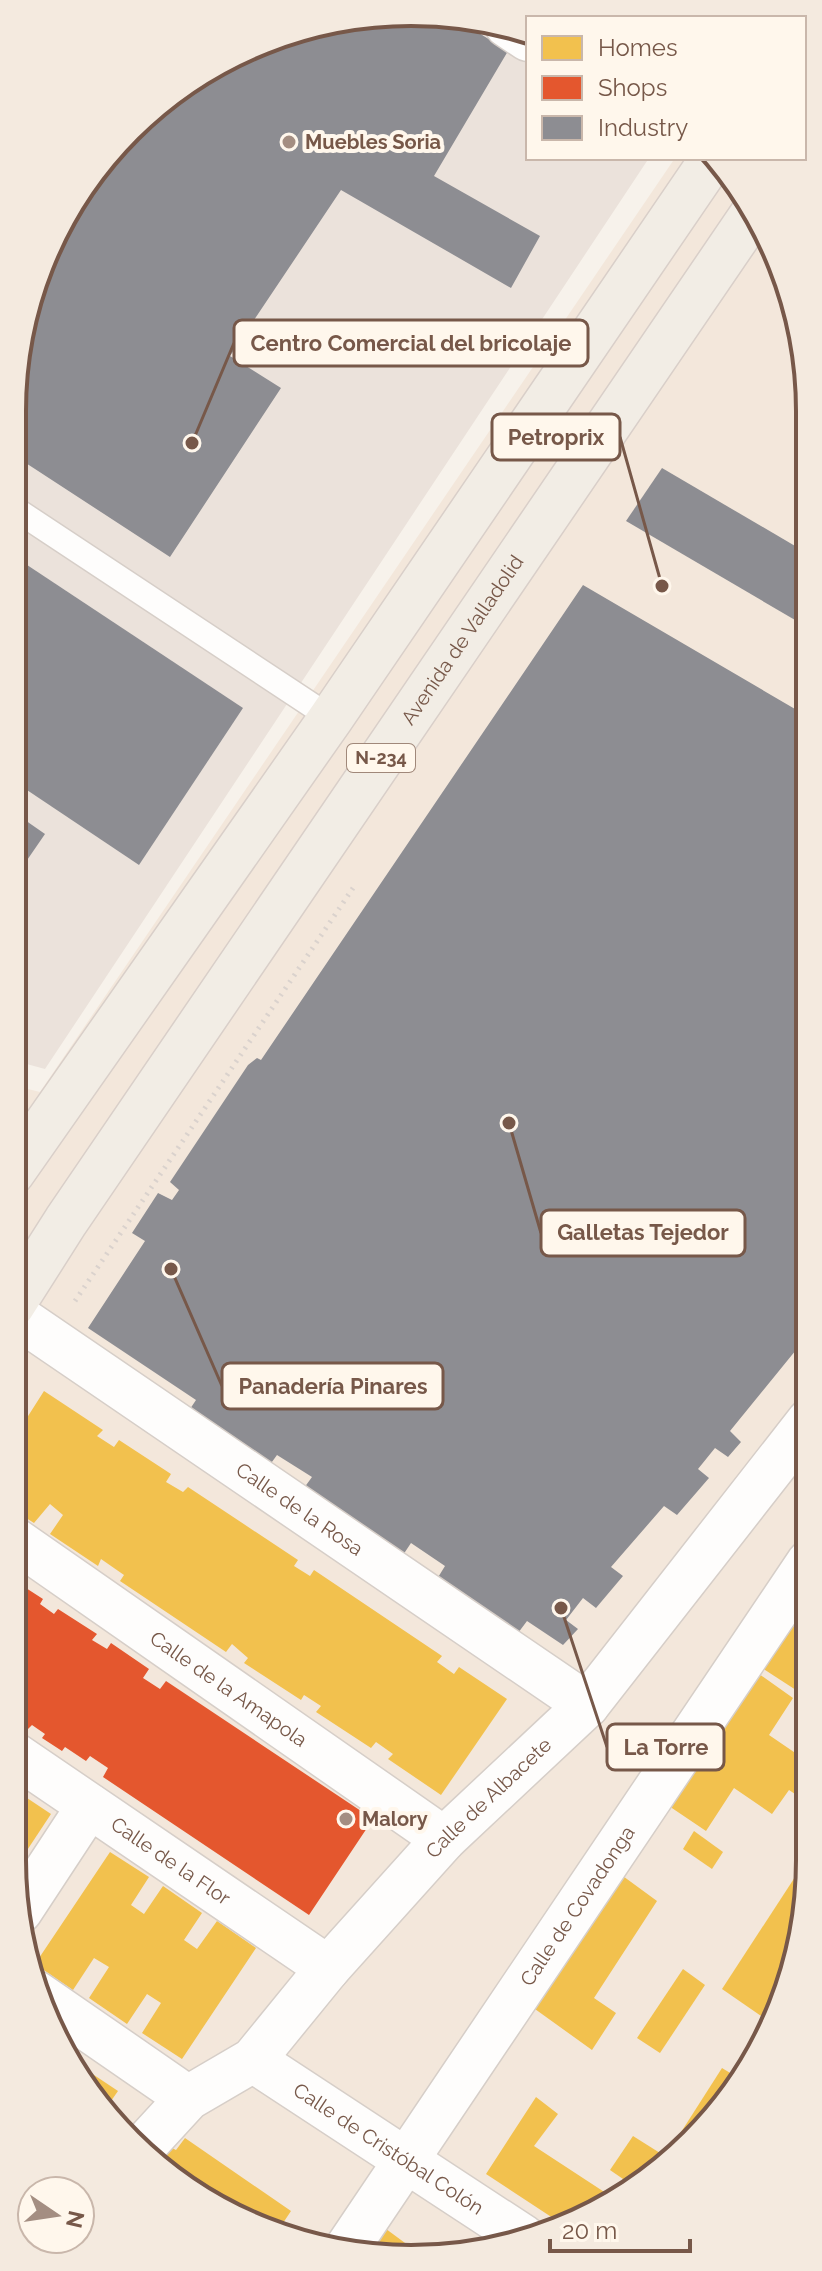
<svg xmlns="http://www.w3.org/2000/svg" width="822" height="2271" viewBox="0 0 822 2271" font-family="Raleway,sans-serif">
	<rect width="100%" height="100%" fill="#f7f2eb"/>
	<path fill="#f3e7db" d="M 675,158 L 718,158 L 769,235 L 807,358 L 810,1860 L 796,1964 L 728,2103 L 632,2192 L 489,2251 L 358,2256 L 212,2206 L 111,2123 L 33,1989 L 12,1860 L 12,1085 L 40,1092 Z"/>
	<path fill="#ebe2db" d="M 359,15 L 515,26 L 528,31 L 528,158 L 649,158 L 45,1069 L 12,1060 L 12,411 L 26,307 L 95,168 L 212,65 Z"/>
	<g fill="#f2c14e">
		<path d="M 44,1391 L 103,1430 L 97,1436 L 114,1447 L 119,1440 L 171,1474 L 166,1482 L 183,1492 L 188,1487 L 298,1560 L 294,1566 L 310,1576 L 314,1570 L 442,1656 L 437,1662 L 454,1674 L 459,1667 L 507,1699 L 441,1795 L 388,1759 L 393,1754 L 376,1742 L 371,1748 L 316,1712 L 321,1706 L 304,1695 L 301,1700 L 244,1663 L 248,1658 L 232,1644 L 226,1652 L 120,1581 L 124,1575 L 101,1559 L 98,1566 L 50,1534 L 63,1515 L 50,1504 L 34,1523 L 12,1509 L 12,1426 L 17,1419 L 23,1424 Z"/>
		<path d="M 793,1606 L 809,1618 L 810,1675 L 799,1692 L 756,1664 Z"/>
		<path d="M 752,1669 L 793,1698 L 769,1735 L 810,1763 L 810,1771 L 795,1794 L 789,1790 L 772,1814 L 734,1788 L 706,1831 L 663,1802 Z"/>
		<path d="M 12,1788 L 51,1814 L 14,1870 L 12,1860 Z"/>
		<path d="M 694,1831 L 723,1852 L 712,1869 L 683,1849 Z"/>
		<path d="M 110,1852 L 149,1877 L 131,1905 L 144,1914 L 163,1886 L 202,1913 L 184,1940 L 197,1949 L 217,1921 L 256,1948 L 182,2059 L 142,2033 L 161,2003 L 147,1994 L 127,2024 L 89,1998 L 109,1967 L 94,1958 L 73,1990 L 35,1964 Z"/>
		<path d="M 810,1854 L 796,1964 L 764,2018 L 722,1989 Z"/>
		<path d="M 616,1871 L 657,1901 L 594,1998 L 616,2013 L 592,2050 L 528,2004 Z"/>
		<path d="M 683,1969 L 705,1985 L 660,2053 L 637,2038 Z"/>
		<path d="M 76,2063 L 118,2091 L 104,2111 L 99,2102 Z"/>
		<path d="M 722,2068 L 740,2079 L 728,2103 L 683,2144 L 676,2140 Z"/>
		<path d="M 536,2097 L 558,2114 L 534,2146 L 615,2199 L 559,2222 L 486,2174 Z"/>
		<path d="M 633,2136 L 660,2153 L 636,2188 L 610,2170 Z"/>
		<path d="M 185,2138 L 291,2211 L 279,2229 L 212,2206 L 165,2167 L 168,2162 L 163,2158 L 170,2147 L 176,2150 Z"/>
		<path d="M 382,2226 L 420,2254 L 362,2255 Z"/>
	</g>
	<path fill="#e4572e" d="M 12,1579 L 43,1599 L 40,1604 L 54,1614 L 58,1609 L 97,1634 L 92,1640 L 107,1649 L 111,1643 L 149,1669 L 143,1678 L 160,1689 L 166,1681 L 373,1819 L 309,1915 L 103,1777 L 108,1768 L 90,1756 L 86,1761 L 65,1747 L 62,1751 L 42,1738 L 45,1734 L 32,1725 L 28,1729 L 12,1718 Z"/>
	<g fill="#8d8d92">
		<path d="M 359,15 L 461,22 L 508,51 L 434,176 L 540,236 L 511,288 L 341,190 L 230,356 L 281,388 L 170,557 L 12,454 L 12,411 L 26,307 L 95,168 L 212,65 Z"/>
		<path d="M 662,468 L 807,553 L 807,627 L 626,521 Z"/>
		<path d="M 12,555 L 243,708 L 139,865 L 12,780 Z"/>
		<path d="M 583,585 L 807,716 L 809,1334 L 730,1431 L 741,1442 L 728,1457 L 715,1448 L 698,1469 L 709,1478 L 677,1515 L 664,1506 L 611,1567 L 623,1576 L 596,1608 L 583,1598 L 566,1620 L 578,1629 L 563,1645 L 527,1621 L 518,1633 L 437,1579 L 445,1566 L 411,1543 L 403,1555 L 304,1488 L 312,1477 L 277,1455 L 269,1466 L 188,1412 L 196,1400 L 88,1328 L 145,1241 L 132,1233 L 158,1193 L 172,1200 L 179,1190 L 170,1182 L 248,1065 L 257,1058 L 261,1060 Z"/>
		<path d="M 12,811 L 45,834 L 12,882 Z"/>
	</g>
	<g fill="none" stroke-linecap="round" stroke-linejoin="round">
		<g stroke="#d6cec8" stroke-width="27">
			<path id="lane" d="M 12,507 L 331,718"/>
		</g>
		<g stroke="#d6cec8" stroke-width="47">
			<g id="street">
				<path d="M 507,25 L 528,39"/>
				<path id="s1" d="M 12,1313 L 587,1705"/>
				<path id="s2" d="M 12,1538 L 444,1839"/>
				<path id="s3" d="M 12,1753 L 328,1968"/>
				<path d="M 20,1911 L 89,1806"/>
				<path d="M 36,1993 L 188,2098"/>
				<path id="s4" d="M 253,2060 L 523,2237"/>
				<path id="s5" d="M 142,2148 L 188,2098 L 253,2060 L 328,1968 L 444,1839 L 587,1705 L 809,1421"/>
				<path id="s6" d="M 345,2251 L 809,1562"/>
			</g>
		</g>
		<g stroke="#d9cfc9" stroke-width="47">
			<g id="primary">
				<path d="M 12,1173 L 331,718 L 713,158"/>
				<path id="s7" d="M 12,1306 L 66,1221 L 754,212"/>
			</g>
		</g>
		<g stroke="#dad2cd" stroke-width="5" stroke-dasharray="2 6" stroke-linecap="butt">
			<path d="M 75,1301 L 353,888"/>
			<path d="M 12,1393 L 24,1375"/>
		</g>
		<use href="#lane" stroke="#fefdfc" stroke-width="24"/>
		<use href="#street" stroke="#fefdfc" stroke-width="44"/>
		<use href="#primary" stroke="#f2ede5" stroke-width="44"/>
	</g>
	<g fill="#a48e82" stroke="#fff7ec" stroke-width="3">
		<circle cx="289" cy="142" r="8"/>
		<circle cx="346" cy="1819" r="8"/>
	</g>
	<g text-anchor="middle" stroke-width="8" stroke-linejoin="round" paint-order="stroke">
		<rect fill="#fff7ec" stroke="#a0887a" stroke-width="2" x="347" y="744" width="68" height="28" rx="6"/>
		<g font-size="18" font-weight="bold" fill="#775849">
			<text x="381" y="764">N-234</text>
		</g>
		<g font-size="20" font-weight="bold" fill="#775849" stroke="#fff7ec" text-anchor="start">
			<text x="305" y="149">Muebles Soria</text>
			<text x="362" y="1826">Malory</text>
		</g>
		<g font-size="20" fill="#775849" stroke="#fff7ec">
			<text dy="7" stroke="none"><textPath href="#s7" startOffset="804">Avenida de Valladolid</textPath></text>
			<text dy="7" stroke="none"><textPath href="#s1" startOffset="348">Calle de la Rosa</textPath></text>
			<text dy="7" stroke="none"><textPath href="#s2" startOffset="264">Calle de la Amapola</textPath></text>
			<text dy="7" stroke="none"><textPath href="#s5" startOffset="496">Calle de Albacete</textPath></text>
			<text dy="7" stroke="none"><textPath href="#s3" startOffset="192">Calle de la Flor</textPath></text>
			<text dy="7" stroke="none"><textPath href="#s6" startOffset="416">Calle de Covadonga</textPath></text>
			<text dy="7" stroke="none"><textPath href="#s4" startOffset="162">Calle de Cristóbal Colón</textPath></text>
		</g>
	</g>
	<path d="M0 0H822V2271H0ZM411 26H411A385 385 0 0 1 796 411V1860A385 385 0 0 1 411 2245H411A385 385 0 0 1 26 1860V411A385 385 0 0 1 411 26Z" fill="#f4eadf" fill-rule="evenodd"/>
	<path fill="none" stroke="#775849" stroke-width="4" d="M411 26H411A385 385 0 0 1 796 411V1860A385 385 0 0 1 411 2245H411A385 385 0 0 1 26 1860V411A385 385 0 0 1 411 26Z"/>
	<path fill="none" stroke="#775849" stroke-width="3" d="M192 443L234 343M662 586L620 437M509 1123L541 1233M171 1269L222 1386M561 1608L607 1747"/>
	<g fill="#775849" stroke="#fff7ec" stroke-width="3">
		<circle cx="192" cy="443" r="8"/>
		<circle cx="662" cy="586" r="8"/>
		<circle cx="509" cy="1123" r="8"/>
		<circle cx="171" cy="1269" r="8"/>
		<circle cx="561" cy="1608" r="8"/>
	</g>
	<g fill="#fff7ec" stroke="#775849" stroke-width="3">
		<rect x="234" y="320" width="354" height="46" rx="8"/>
		<rect x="492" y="414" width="128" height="46" rx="8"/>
		<rect x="541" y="1210" width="204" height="46" rx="8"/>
		<rect x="222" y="1363" width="221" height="46" rx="8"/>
		<rect x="607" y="1724" width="117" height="46" rx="8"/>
	</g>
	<g font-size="22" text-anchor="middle" font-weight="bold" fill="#775849">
		<text x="411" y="351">Centro Comercial del bricolaje</text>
		<text x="556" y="445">Petroprix</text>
		<text x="643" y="1240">Galletas Tejedor</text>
		<text x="333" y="1394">Panadería Pinares</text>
		<text x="666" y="1755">La Torre</text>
	</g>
	<rect x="526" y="16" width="280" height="144" fill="#fff7ec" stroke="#c9b7ab" stroke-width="2"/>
	<rect x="542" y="36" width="40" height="24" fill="#f2c14e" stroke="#c9b7ab" stroke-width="2"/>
	<text x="598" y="56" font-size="24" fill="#775849">Homes</text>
	<rect x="542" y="76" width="40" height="24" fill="#e4572e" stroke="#c9b7ab" stroke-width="2"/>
	<text x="598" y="96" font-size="24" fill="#775849">Shops</text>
	<rect x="542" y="116" width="40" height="24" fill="#8d8d92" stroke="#c9b7ab" stroke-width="2"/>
	<text x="598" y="136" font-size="24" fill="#775849">Industry</text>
	<g transform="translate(56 2215) rotate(103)"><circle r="38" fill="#fff7ec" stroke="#c9b7ab" stroke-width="2"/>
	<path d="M0-6L14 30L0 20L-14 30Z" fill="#a48e82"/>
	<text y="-12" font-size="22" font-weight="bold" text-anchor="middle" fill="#775849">N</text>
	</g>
	<path d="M550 2239v12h140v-12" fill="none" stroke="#775849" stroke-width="4"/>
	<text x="562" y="2239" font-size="24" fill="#775849" stroke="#fff7ec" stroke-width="6" paint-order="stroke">20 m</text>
</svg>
